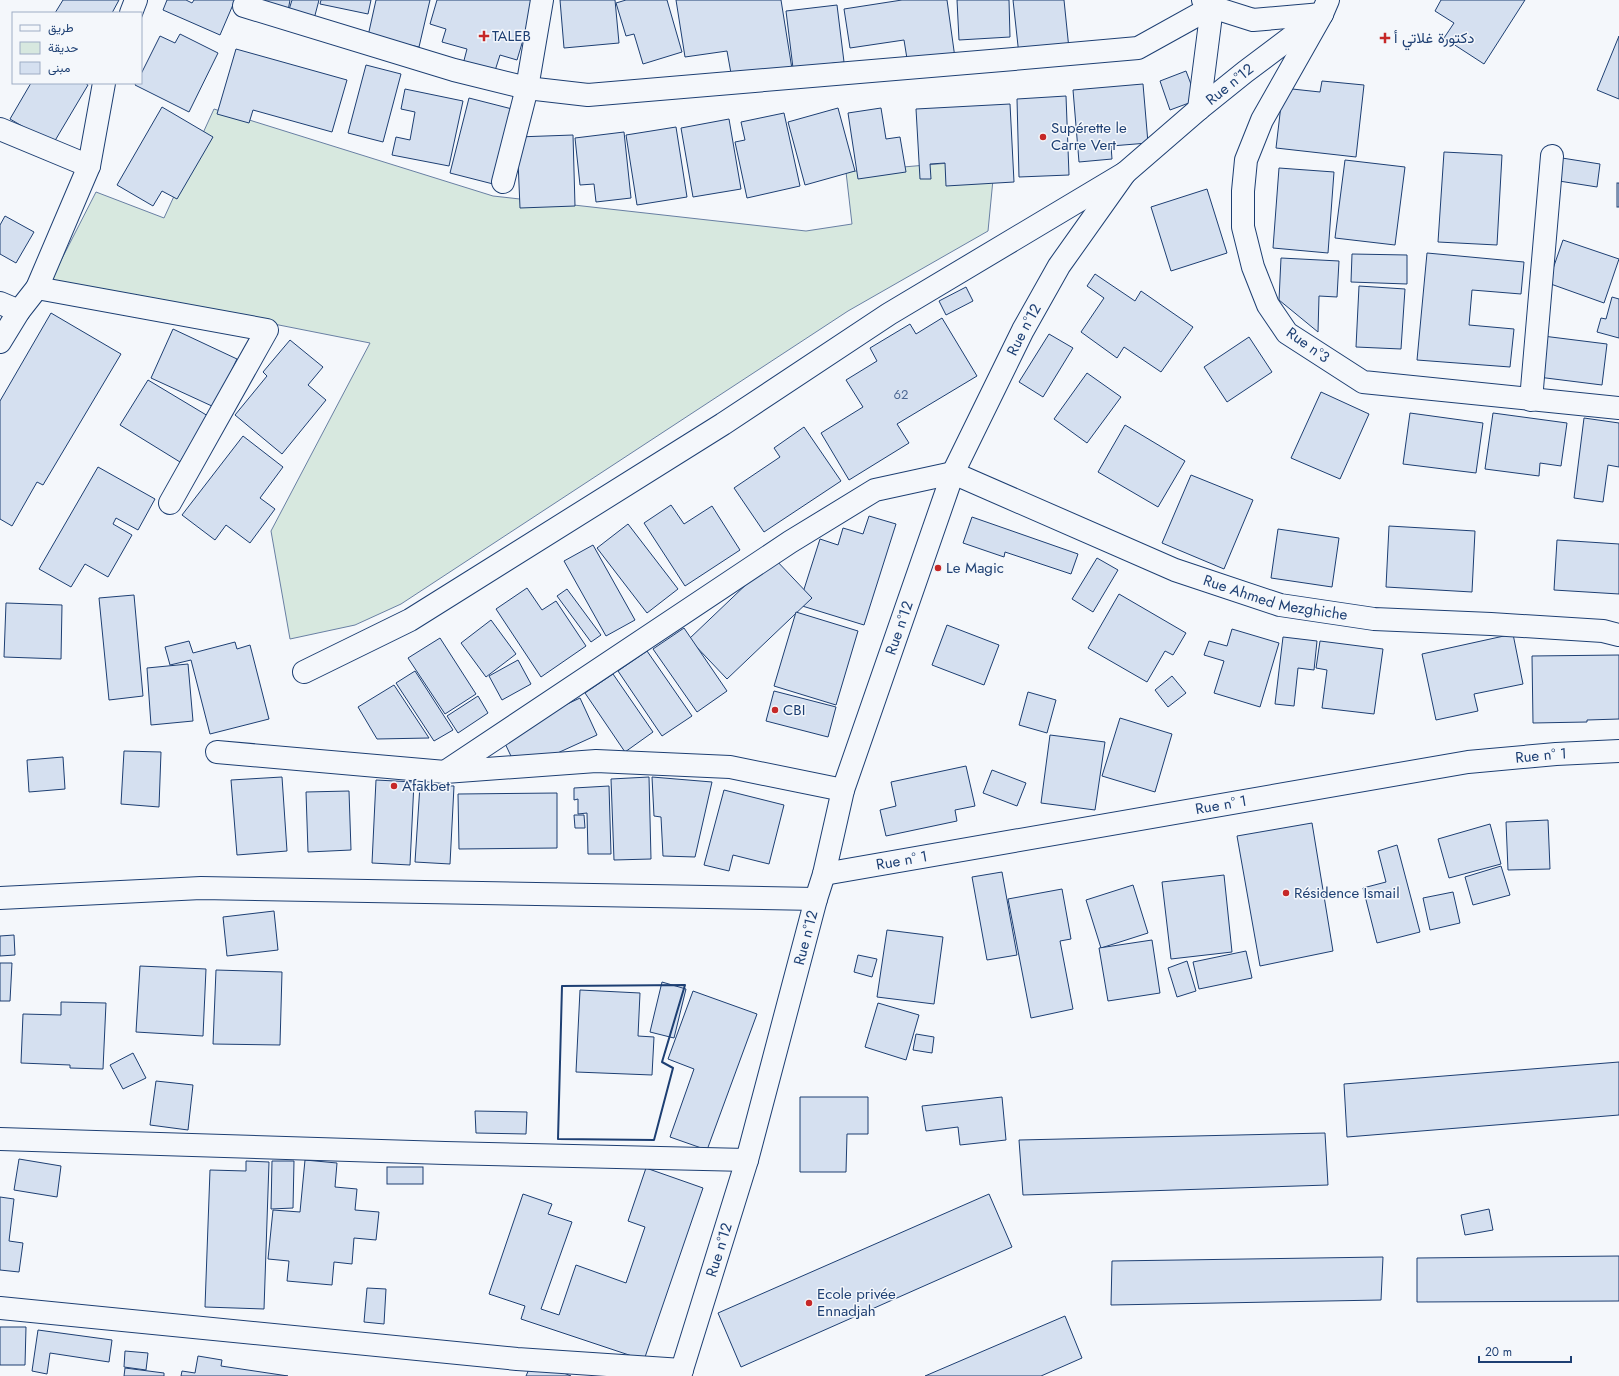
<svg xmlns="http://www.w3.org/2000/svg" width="1619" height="1376" viewBox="0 0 1619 1376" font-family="Jost,Vazirmatn,sans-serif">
	<rect width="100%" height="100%" fill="#f4f7fb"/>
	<path fill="#d7e8df" stroke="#687fa3" d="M 214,109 L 493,196 L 806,231 L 852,224 L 846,172 L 995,159 L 988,231 L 848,311 L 401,604 L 355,625 L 290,639 L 271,531 L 370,343 L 51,280 L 96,192 L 164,218 Z"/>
	<g fill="#d5e0f0" stroke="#1d3f73">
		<path d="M 63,0 L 119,0 L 112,13 L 55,13 Z"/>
		<path d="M 167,0 L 186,0 L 192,3 L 194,0 L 235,0 L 220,35 L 163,10 Z"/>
		<path d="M 259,0 L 290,0 L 288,11 Z"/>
		<path d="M 292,0 L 319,0 L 314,19 L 288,13 Z"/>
		<path d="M 321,0 L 371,0 L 368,14 L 320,4 Z"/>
		<path d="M 376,0 L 430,0 L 419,47 L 368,36 Z"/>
		<path d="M 437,0 L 535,0 L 517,60 L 500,55 L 493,77 L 462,68 L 467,49 L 442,42 L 446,29 L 430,24 Z"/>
		<path d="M 560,0 L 615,0 L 619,43 L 564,48 Z"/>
		<path d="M 626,0 L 667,0 L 682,52 L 643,64 L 634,34 L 626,36 L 616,3 Z"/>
		<path d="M 676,0 L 781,0 L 792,69 L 732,79 L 727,51 L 685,57 Z"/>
		<path d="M 902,0 L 947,0 L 955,58 L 908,65 L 904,40 L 850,48 L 844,9 Z"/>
		<path d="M 957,0 L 1009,0 L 1010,37 L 959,40 Z"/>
		<path d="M 1013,0 L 1064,0 L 1069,49 L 1019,55 Z"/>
		<path d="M 1441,0 L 1525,0 L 1484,64 L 1444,38 L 1454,23 L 1435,11 Z"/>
		<path d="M 837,5 L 844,62 L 793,68 L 786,11 Z"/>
		<path d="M 180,34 L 218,53 L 189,112 L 135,85 L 136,83 L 141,83 L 141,74 L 160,36 L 175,43 Z"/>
		<path d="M 1619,36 L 1619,99 L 1597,90 Z"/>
		<path d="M 236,49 L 347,80 L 332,132 L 253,110 L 249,123 L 217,114 Z"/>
		<path d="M 366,65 L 401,74 L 383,142 L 348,133 Z"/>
		<path d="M 1186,71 L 1197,100 L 1170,110 L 1160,81 Z"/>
		<path d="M 1322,81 L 1364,85 L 1356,157 L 1276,148 L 1283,88 L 1320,92 Z"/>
		<path d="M 31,83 L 85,83 L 88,85 L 53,144 L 10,119 Z"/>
		<path d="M 1143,84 L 1148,143 L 1111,146 L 1112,159 L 1079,162 L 1073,90 Z"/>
		<path d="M 405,89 L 463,101 L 449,166 L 392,155 L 396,137 L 410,140 L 415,112 L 401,109 Z"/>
		<path d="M 1066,96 L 1069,175 L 1019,177 L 1017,99 Z"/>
		<path d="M 469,98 L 516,110 L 497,185 L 450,173 Z"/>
		<path d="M 1010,104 L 1014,182 L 946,186 L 945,163 L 930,164 L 931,179 L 920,179 L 916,109 Z"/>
		<path d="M 162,107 L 213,137 L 177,199 L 162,191 L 153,206 L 117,185 Z"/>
		<path d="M 838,108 L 855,171 L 805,185 L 788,122 Z"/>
		<path d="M 881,108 L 886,139 L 900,137 L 906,172 L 858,179 L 848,113 Z"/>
		<path d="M 784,113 L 800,186 L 747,198 L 735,142 L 745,140 L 741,122 Z"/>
		<path d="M 729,119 L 741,189 L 693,197 L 681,128 Z"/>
		<path d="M 676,127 L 687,197 L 637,205 L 626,135 Z"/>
		<path d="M 624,132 L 631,198 L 596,202 L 594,184 L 580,185 L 575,138 Z"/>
		<path d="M 573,135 L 575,206 L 520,208 L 517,137 Z"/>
		<path d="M 1444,152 L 1502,155 L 1497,245 L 1438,242 Z"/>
		<path d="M 1562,158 L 1600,164 L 1597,187 L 1559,181 Z"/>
		<path d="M 1345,160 L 1405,167 L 1395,245 L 1335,238 Z"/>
		<path d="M 1279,168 L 1334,172 L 1328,253 L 1273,248 Z"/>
		<rect x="1617" y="183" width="2" height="24"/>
		<path d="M 1207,189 L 1227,253 L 1171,271 L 1151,207 Z"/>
		<path d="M 5,216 L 34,232 L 16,263 L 0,254 L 0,225 Z"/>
		<path d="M 1563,240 L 1619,259 L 1604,303 L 1548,283 Z"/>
		<path d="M 1427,253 L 1524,262 L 1521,294 L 1472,290 L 1469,325 L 1514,329 L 1510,367 L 1417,360 Z"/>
		<path d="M 1352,254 L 1407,255 L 1407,284 L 1351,282 Z"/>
		<path d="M 1281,258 L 1339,261 L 1337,297 L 1319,296 L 1318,332 L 1279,300 Z"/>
		<path d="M 1095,274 L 1135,301 L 1141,291 L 1193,327 L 1161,372 L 1124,347 L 1117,358 L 1081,332 L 1104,298 L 1087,286 Z"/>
		<path d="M 1359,286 L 1405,289 L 1401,349 L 1356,347 Z"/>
		<path d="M 966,287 L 973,301 L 946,315 L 939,301 Z"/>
		<path d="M 1612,297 L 1619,299 L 1619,338 L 1597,332 L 1601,318 L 1606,319 Z"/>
		<path d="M 51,313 L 121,354 L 43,485 L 37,482 L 12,526 L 0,519 L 0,401 Z"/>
		<path d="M 942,318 L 977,376 L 897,424 L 909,443 L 849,480 L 821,433 L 863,407 L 846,380 L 877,361 L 870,348 L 910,324 L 916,334 Z"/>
		<path d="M 173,329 L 237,359 L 214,407 L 151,378 Z"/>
		<path d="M 1049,334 L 1073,348 L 1043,397 L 1019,382 Z"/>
		<path d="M 1543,336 L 1607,344 L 1602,385 L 1538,377 Z"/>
		<path d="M 1249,337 L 1272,372 L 1227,402 L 1204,367 Z"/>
		<path d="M 290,340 L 323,367 L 308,385 L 326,400 L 282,454 L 235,415 L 267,376 L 263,372 Z"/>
		<path d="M 1087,373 L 1121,397 L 1087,443 L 1054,419 Z"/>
		<path d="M 148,380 L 208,416 L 180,462 L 120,425 Z"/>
		<path d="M 1321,392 L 1369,414 L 1340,479 L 1291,458 Z"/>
		<path d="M 1410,413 L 1483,423 L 1476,473 L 1403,464 Z"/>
		<path d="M 1493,413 L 1567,423 L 1561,466 L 1540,463 L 1539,476 L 1485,469 Z"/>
		<path d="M 1584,418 L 1619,423 L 1619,467 L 1608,465 L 1603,502 L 1574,498 Z"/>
		<path d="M 1125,425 L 1185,461 L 1158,507 L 1098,472 Z"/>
		<path d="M 804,427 L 841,481 L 764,532 L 734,488 L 780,457 L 774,448 Z"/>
		<path d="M 243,436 L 283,467 L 260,498 L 275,509 L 250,543 L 226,525 L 215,540 L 182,515 Z"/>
		<path d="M 98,467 L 155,499 L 138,530 L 116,518 L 113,524 L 132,535 L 108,577 L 85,564 L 71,587 L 39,569 Z"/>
		<path d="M 1191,475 L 1253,500 L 1224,569 L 1162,543 Z"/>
		<path d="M 671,505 L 684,524 L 712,506 L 740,550 L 685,586 L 644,523 Z"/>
		<path d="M 869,516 L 896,524 L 864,625 L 799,605 L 820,539 L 838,545 L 843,528 L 863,534 Z"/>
		<path d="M 972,517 L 1078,554 L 1071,574 L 1005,552 L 1004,557 L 963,543 Z"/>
		<path d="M 628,524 L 678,589 L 647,613 L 597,548 Z"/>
		<path d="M 1389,526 L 1475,531 L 1472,592 L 1386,587 Z"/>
		<path d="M 1278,529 L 1339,538 L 1332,587 L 1271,578 Z"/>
		<path d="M 1557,540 L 1619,544 L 1619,594 L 1554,590 Z"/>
		<path d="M 593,545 L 635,620 L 606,636 L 564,561 Z"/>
		<path d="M 774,558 L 812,598 L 727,679 L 689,639 Z"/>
		<path d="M 1097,558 L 1118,570 L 1093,612 L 1072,599 Z"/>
		<path d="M 527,588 L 542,610 L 556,601 L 586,646 L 541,677 L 496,609 Z"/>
		<path d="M 567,589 L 601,635 L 591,642 L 557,596 Z"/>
		<path d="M 1119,594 L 1186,633 L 1173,655 L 1165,651 L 1147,682 L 1088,648 Z"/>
		<path d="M 134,595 L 143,696 L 109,700 L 99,598 Z"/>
		<path d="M 6,603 L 62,605 L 61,659 L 4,657 Z"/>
		<path d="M 796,612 L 858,631 L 836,705 L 774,686 Z"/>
		<path d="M 491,620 L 516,654 L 486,677 L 461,643 Z"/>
		<path d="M 947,625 L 999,645 L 984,685 L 932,665 Z"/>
		<path d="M 684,628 L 727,691 L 697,712 L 653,649 Z"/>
		<path d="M 1232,629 L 1279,643 L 1260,707 L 1214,693 L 1224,661 L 1204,655 L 1209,641 L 1227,646 Z"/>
		<path d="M 1513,634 L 1523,684 L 1474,694 L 1478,711 L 1436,720 L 1422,654 Z"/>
		<path d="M 1283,637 L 1317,641 L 1314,670 L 1298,668 L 1294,706 L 1275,704 Z"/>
		<path d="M 440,638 L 476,694 L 445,714 L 408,658 Z"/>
		<path d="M 189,641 L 193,653 L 235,642 L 237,649 L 250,645 L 269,719 L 210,734 L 191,660 L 170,665 L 165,647 Z"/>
		<path d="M 1320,641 L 1383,649 L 1374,714 L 1322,708 L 1327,670 L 1316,668 Z"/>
		<path d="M 647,651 L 692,716 L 662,736 L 618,671 Z"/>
		<path d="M 1619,655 L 1619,719 L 1587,720 L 1587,722 L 1533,723 L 1532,656 Z"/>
		<path d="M 518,660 L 531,684 L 502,700 L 489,676 Z"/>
		<path d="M 188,664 L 193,721 L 151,725 L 147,668 Z"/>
		<path d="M 415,671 L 453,730 L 434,741 L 396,683 Z"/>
		<path d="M 613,674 L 653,732 L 625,752 L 585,693 Z"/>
		<path d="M 1172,676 L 1186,693 L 1168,707 L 1155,690 Z"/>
		<path d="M 394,685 L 429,738 L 377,739 L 358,707 Z"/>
		<path d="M 774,691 L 836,707 L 828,737 L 766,721 Z"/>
		<path d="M 1028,692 L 1056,700 L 1047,733 L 1019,725 Z"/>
		<path d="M 478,696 L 488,713 L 458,733 L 447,716 Z"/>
		<path d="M 580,698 L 597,735 L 518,771 L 501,735 Z"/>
		<path d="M 1120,718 L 1172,734 L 1155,792 L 1102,776 Z"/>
		<path d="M 1050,735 L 1105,742 L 1095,810 L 1041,803 Z"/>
		<path d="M 124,751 L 161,752 L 159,807 L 121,804 Z"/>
		<path d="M 63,757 L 65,789 L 29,792 L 27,760 Z"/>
		<path d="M 966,766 L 975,806 L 955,810 L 957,821 L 886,836 L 880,810 L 896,806 L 891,782 Z"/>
		<path d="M 992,770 L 1026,783 L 1017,806 L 983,793 Z"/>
		<path d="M 282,777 L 287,851 L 237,855 L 231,780 Z"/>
		<path d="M 649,777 L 651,859 L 614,860 L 611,779 Z"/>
		<path d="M 652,777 L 712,782 L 695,857 L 663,856 L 661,817 L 654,816 Z"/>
		<path d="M 376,780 L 414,782 L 410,865 L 372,863 Z"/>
		<path d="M 420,785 L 454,786 L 450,864 L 415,862 Z"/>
		<path d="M 609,786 L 611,854 L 588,854 L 587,813 L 578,814 L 578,799 L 574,800 L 574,788 Z"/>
		<path d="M 724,790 L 784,805 L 769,864 L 733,855 L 729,871 L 704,865 Z"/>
		<path d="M 349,791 L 351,850 L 308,852 L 306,792 Z"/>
		<path d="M 557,793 L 557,848 L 459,849 L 458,794 Z"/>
		<path d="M 574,815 L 584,815 L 585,828 L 575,828 Z"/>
		<path d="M 1548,820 L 1550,869 L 1508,870 L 1506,822 Z"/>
		<path d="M 1312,823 L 1333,951 L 1260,966 L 1237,836 Z"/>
		<path d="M 1490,824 L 1501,864 L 1449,878 L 1438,839 Z"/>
		<path d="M 1397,845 L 1420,932 L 1377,943 L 1363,888 L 1386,882 L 1378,851 Z"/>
		<path d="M 1501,866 L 1510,895 L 1473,905 L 1465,877 Z"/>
		<path d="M 1002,872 L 1017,955 L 987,960 L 972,877 Z"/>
		<path d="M 1224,875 L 1232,952 L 1171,959 L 1162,882 Z"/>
		<path d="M 1133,885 L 1148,933 L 1101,948 L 1086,900 Z"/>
		<path d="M 1062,889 L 1071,939 L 1060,941 L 1073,1009 L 1031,1018 L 1008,899 Z"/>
		<path d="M 1453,892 L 1460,923 L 1430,930 L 1423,898 Z"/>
		<path d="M 274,911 L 278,950 L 227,956 L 223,917 Z"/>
		<path d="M 887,930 L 943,937 L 934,1004 L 877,997 Z"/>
		<path d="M 14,935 L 15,955 L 0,956 L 0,936 Z"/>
		<path d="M 1152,940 L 1160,993 L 1108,1001 L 1099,948 Z"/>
		<path d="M 1246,951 L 1252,978 L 1199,989 L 1193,962 Z"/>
		<path d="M 858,955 L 877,959 L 872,977 L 854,972 Z"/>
		<path d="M 1187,961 L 1196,991 L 1177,997 L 1168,968 Z"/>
		<path d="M 0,963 L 12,963 L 10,1001 L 0,1001 Z"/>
		<path d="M 140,966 L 206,969 L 203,1036 L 136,1032 Z"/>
		<path d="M 216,970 L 282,972 L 280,1045 L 213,1044 Z"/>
		<path d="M 662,982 L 686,989 L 674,1038 L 650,1032 Z"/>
		<path d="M 580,990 L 640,993 L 638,1036 L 654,1037 L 652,1075 L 576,1072 Z"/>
		<path d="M 693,991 L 757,1014 L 707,1150 L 670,1137 L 694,1069 L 668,1059 Z"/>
		<path d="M 61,1002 L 106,1003 L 103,1069 L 70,1068 L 70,1065 L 21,1063 L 23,1014 L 61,1015 Z"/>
		<path d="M 878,1003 L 919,1015 L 906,1060 L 865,1047 Z"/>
		<path d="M 916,1034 L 934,1037 L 932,1053 L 913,1050 Z"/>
		<path d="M 133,1053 L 146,1078 L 123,1089 L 110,1065 Z"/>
		<path d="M 1619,1062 L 1619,1115 L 1347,1137 L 1344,1084 Z"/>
		<path d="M 156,1081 L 193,1085 L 188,1130 L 150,1125 Z"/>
		<path d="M 800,1097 L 868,1097 L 868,1134 L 847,1134 L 846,1172 L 800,1172 Z"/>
		<path d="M 1002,1097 L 1006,1140 L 960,1145 L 958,1127 L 926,1131 L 922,1106 Z"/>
		<path d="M 475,1111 L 527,1112 L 526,1134 L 476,1133 Z"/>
		<path d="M 1325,1133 L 1328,1185 L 1023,1195 L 1019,1140 Z"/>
		<path d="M 19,1159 L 61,1166 L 57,1197 L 14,1190 Z"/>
		<path d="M 305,1160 L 337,1163 L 335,1187 L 357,1189 L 355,1210 L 379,1212 L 376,1240 L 354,1238 L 352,1264 L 334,1262 L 332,1285 L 287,1281 L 289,1261 L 268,1259 L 273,1210 L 300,1212 Z"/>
		<path d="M 246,1161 L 269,1162 L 264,1309 L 205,1307 L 210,1170 L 246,1171 Z"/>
		<path d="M 272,1161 L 294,1161 L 293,1208 L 271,1209 Z"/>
		<rect x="387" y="1167" width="36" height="17"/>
		<path d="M 646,1168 L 703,1188 L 644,1360 L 521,1319 L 525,1306 L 489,1294 L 523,1194 L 552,1204 L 548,1214 L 572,1222 L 541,1309 L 559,1315 L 576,1265 L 626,1283 L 645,1227 L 628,1221 Z"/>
		<path d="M 989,1194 L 1012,1247 L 741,1367 L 718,1313 Z"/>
		<path d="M 0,1197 L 14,1199 L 9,1241 L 23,1243 L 19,1272 L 0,1270 Z"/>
		<path d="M 1489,1209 L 1493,1230 L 1465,1235 L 1461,1215 Z"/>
		<path d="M 1619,1256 L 1619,1301 L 1417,1302 L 1417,1258 Z"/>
		<path d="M 1383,1257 L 1381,1300 L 1111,1305 L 1112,1261 Z"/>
		<path d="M 367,1288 L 386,1289 L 384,1324 L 364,1322 Z"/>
		<path d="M 1065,1316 L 1082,1358 L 1041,1376 L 925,1376 Z"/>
		<path d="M 0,1327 L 26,1327 L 25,1365 L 0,1365 Z"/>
		<path d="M 38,1330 L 112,1340 L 109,1362 L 50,1353 L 47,1374 L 32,1371 Z"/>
		<path d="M 125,1351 L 148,1353 L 146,1370 L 124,1367 Z"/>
		<path d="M 198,1356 L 222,1360 L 221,1366 L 288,1376 L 181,1376 L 182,1371 L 195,1373 Z"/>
		<path d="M 533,1360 L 571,1376 L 526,1376 Z"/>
		<path d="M 125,1368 L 164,1373 L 164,1376 L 124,1376 Z"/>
	</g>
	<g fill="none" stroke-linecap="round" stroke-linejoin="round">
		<g stroke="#1d3f73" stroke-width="24">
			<g id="street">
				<path d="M 244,6 L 454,70 L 527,88 L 588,95 L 1014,59 L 1138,48 L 1212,7"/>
				<path d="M 131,13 L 136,0"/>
				<path d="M 1322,14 L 1262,120 L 1246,160 L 1243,191 L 1243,227 L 1253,267 L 1268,305 L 1287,333 L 1363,382 L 1619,408"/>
				<path d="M 1199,109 L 1212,7"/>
				<path d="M 0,129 L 89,166"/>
				<path d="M 503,182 L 527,88 L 542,0"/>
				<path d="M 37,288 L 267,330 L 170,503"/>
				<path d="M 0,303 L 19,311"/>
				<path d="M 0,342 L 19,311 L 37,288 L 89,166 L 104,83"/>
				<path d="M 1531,400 L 1552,156"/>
				<path d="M 304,672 L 410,620 L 723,424 L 889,314 L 1125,173"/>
				<path d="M 217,752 L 445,772 L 596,761 L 730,767 L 843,790"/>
				<path id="s1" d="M 445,772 L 790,542 L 875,490 L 953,473 L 1175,570 L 1280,605 L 1374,619 L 1491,624 L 1603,631 L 1619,635"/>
				<path id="s2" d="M 824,874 L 1468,762 L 1556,754 L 1619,751"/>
				<path d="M 0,898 L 201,888 L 816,899"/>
				<path d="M 0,1139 L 445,1153 L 747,1160"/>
				<path d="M 0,1308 L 517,1359 L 682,1370"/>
			</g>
		</g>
		<g stroke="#1d3f73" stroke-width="24">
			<g id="secondary">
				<path d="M 1203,0 L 1212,7 L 1253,20 L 1322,14"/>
				<path id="s3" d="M 680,1376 L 747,1160 L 816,899 L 824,874 L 843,790 L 953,473 L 1023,330 L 1059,266 L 1125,173 L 1199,109 L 1245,72 L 1322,14 L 1328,0"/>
			</g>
		</g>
		<use href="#street" stroke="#f4f7fb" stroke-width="22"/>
		<use href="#secondary" stroke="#f4f7fb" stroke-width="22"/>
		<path stroke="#1d3f73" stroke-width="2" d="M 685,985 L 662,1062 L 673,1068 L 654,1140 L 558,1139 L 562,986 Z"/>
	</g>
	<g fill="#c62828" stroke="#f4f7fb" stroke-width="1.5">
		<path d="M482 30h4v4h4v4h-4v4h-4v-4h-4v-4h4z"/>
		<path d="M1383 32h4v4h4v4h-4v4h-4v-4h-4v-4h4z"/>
		<circle cx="1043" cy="137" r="4"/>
		<circle cx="938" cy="568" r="4"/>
		<circle cx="775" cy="710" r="4"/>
		<circle cx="394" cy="786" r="4"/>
		<circle cx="1286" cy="893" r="4"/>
		<circle cx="809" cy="1303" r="4"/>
	</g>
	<g text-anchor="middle" stroke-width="3" stroke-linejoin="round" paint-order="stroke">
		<g font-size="13" fill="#4b6792">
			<text x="901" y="399">62</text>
		</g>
		<g font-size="15" fill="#1d3f73" stroke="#f4f7fb" text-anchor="start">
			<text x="492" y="41">TALEB</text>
			<text x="1394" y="43">دكتورة غلاتي أ</text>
			<text x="1051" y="133">Supérette le<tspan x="1051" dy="17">Carre Vert</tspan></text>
			<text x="946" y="573">Le Magic</text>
			<text x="783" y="715">CBI</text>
			<text x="402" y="791">Afakbet</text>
			<text x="1294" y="898">Résidence Ismail</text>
			<text x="817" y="1299">Ecole privée<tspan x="817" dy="17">Ennadjah</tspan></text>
		</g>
		<g font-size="15" fill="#1d3f73" stroke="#f4f7fb">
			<text dy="5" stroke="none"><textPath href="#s3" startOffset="1428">Rue n°12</textPath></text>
			<text dy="5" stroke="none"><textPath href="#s3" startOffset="1104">Rue n°12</textPath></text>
			<text transform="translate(1308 345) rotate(36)" y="5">Rue n°3</text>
			<text dy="5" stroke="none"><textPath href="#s1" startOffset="941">Rue Ahmed Mezghiche</textPath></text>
			<text dy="5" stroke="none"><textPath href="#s3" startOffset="780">Rue n°12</textPath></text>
			<text dy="5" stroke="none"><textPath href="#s2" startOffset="727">Rue n° 1</textPath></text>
			<text dy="5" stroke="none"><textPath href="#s2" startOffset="403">Rue n° 1</textPath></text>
			<text dy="5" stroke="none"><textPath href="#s2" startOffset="79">Rue n° 1</textPath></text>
			<text dy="5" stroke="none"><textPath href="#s3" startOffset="456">Rue n°12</textPath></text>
			<text dy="5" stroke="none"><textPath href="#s3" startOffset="132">Rue n°12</textPath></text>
		</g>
	</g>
	<rect x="12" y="12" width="130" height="72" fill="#f4f7fb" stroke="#9eadc5"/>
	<rect x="20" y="25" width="20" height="6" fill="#f4f7fb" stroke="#9eadc5"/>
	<text x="48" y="32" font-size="12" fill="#1d3f73">طريق</text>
	<rect x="20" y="42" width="20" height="12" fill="#d7e8df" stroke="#9eadc5"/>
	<text x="48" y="52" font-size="12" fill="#1d3f73">حديقة</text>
	<rect x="20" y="62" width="20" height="12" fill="#d5e0f0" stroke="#9eadc5"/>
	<text x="48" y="72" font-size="12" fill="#1d3f73">مبنى</text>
	<path d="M1479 1356v6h92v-6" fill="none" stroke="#1d3f73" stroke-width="2"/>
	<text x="1485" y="1356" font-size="12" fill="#1d3f73" stroke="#f4f7fb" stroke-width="3" paint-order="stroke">20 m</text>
</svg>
